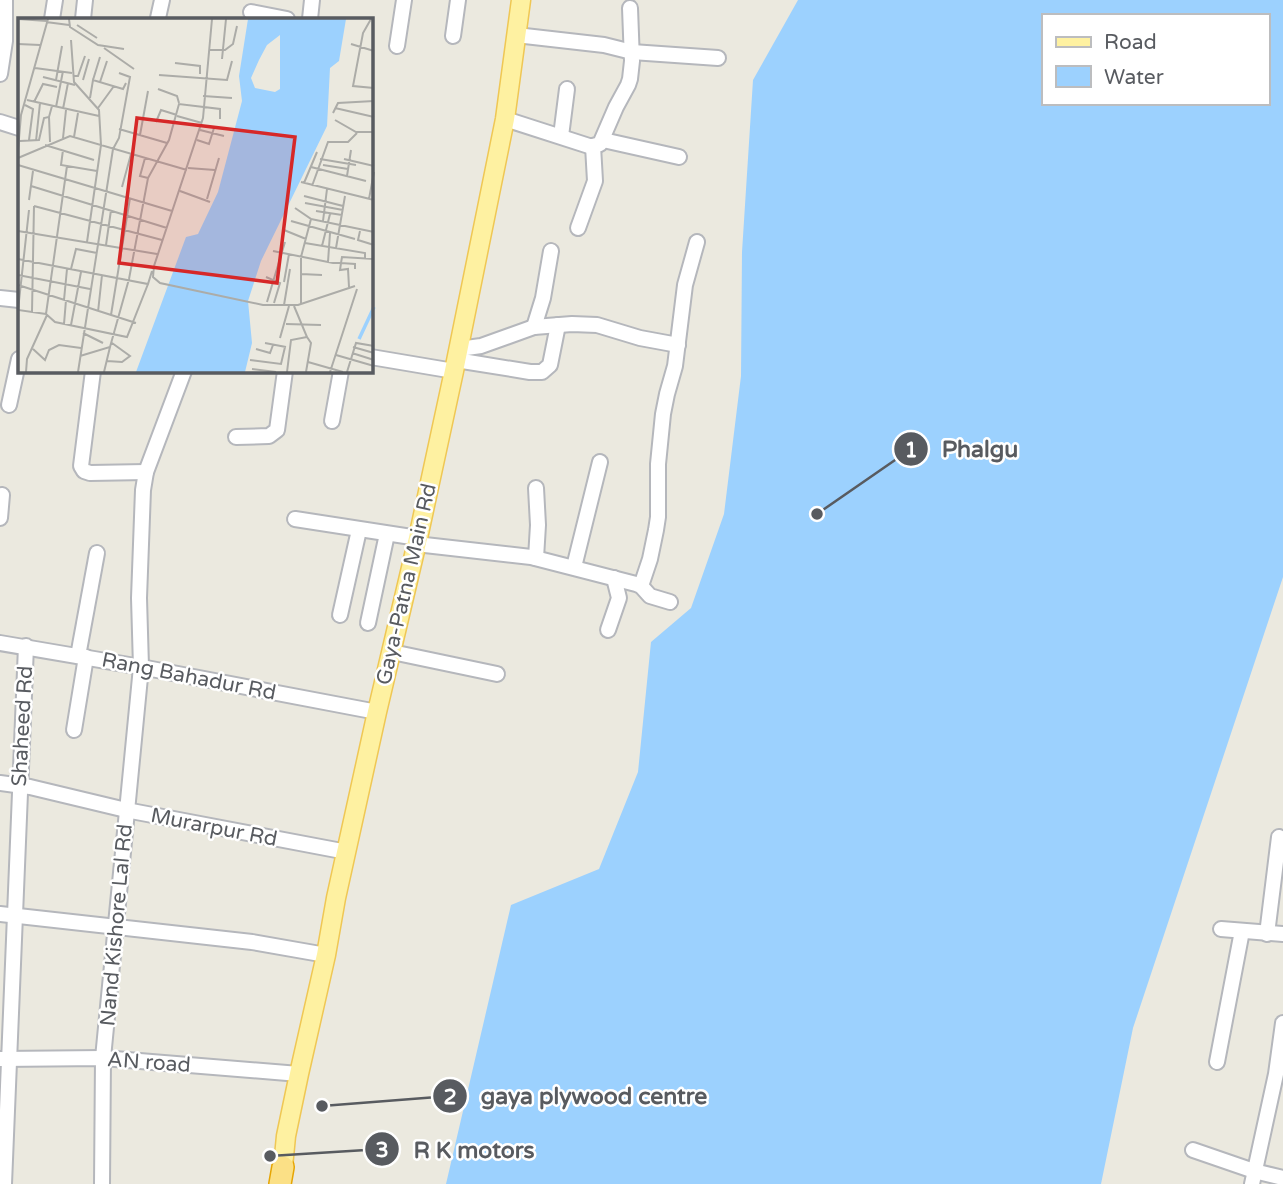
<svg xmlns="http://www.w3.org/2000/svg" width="1283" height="1184" viewBox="0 0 1283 1184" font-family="'Varela Round',sans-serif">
	<rect width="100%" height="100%" fill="#ebe9df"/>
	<path fill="#9cd1fe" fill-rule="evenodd" d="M 798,0 L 1283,0 L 1283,577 L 1133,1028 L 1101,1184 L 446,1184 L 511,905 L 599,869 L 638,772 L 651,642 L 691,608 L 724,514 L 741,376 L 742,252 L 753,80 ZM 1043,16 L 1267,16 L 1267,103 L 1043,103 Z"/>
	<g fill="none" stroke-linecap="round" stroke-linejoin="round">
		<g stroke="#b5b7bc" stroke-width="18">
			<g id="minor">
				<path d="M 251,12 L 287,19"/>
				<path d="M 158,18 L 162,0"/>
				<path d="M 52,19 L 55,0"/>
				<path d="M 83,19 L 85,0"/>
				<path d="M 310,19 L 312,0"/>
				<path d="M 516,35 L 604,45 L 632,52 L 718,58"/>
				<path d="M 453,36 L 458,0"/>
				<path d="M 397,46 L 404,0"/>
				<path d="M 0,74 L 5,41 L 5,0"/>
				<path d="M 505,119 L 589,146 L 593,146 L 600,144 L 616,107 L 628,85 L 630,79 L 632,61 L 630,8"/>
				<path d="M 0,122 L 19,128"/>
				<path d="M 561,136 L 567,89"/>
				<path d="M 603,140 L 679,157"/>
				<path d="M 578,228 L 595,181 L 593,146"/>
				<path d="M 0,298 L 19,300"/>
				<path d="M 534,327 L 543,298 L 551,251"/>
				<path d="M 459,349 L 481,346 L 534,327 L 572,324 L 597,325 L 640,338 L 678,345"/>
				<path d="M 371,357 L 454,371"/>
				<path d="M 456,360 L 530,372 L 542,372 L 550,365 L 558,325"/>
				<path d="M 93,371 L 81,466 L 84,471 L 90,473 L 146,472"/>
				<path d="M 9,405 L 19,359"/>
				<path d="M 332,421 L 341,371"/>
				<path d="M 236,437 L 269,436 L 277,430 L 285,371"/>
				<path d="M 0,518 L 2,495"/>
				<path d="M 295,519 L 418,538"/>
				<path d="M 416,544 L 531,557 L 636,584 L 641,586 L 650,596 L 670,602"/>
				<path d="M 536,558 L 538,525 L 536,488"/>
				<path d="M 574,567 L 600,462"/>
				<path d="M 641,586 L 650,559 L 656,530 L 658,517 L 658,464 L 663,414 L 667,394 L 675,366 L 685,285 L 697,242"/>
				<path d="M 340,615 L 359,530"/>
				<path d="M 368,623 L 387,534"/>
				<path d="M 608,630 L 619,598 L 614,578"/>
				<path d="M 0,643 L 141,667 L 377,712"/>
				<path d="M 392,652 L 497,674"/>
				<path d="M 78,656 L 97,553"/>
				<path d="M 74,730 L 86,657"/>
				<path d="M 0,783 L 30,787 L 126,810 L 347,852"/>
				<path d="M 0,914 L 252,942 L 326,955"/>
				<path d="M 1221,929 L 1283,934"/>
				<path d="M 1267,934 L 1279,837"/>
				<path d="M 0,1059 L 103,1058 L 299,1074"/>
				<path d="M 1217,1062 L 1242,931"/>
				<path d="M 1193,1150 L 1254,1171 L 1283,1178"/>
				<path d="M 4,1184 L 26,646"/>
				<path d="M 102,1184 L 103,1058 L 141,667 L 139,598 L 143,490 L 146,472 L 184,371"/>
				<path d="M 1252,1184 L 1276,1074 L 1283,1023"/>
			</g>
		</g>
		<g stroke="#efc754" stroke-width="21">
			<path id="major" d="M 283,1167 L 286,1136 L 299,1074 L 326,955 L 336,898 L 377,712 L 418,538 L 454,371 L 486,213 L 505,119 L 521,0"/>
		</g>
		<g stroke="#e6a503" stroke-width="24">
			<path id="highway" d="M 280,1184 L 283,1167"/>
		</g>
		<use href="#minor" stroke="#fff" stroke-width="14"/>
		<use href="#major" stroke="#fef1a1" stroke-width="18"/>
		<use href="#highway" stroke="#fbe086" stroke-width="21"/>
	</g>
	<g text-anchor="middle" stroke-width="5" stroke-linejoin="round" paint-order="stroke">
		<g font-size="21" fill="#585b60" stroke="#fff">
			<text transform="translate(406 584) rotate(-77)" y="7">Gaya-Patna Main Rd</text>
			<text transform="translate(189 676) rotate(11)" y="7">Rang Bahadur Rd</text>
			<text transform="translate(22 726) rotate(-87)" y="7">Shaheed Rd</text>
			<text transform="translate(214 827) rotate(11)" y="7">Murarpur Rd</text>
			<text transform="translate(116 925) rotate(-85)" y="7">Nand Kishore Lal Rd</text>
			<text transform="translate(149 1062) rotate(4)" y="7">AN road</text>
		</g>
	</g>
	<g transform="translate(18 18)">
		<rect width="355" height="355" fill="#ebe9df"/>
		<path d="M 230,1 L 328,1 L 321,43 L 312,50 L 309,108 L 243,243 L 230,283 L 234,325 L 227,354 L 118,354 L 168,219 L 180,216 L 200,174 L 224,83 L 221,58 ZM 262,17 L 262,71 L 257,74 L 237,70 L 233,60 L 241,42 L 249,27 Z" fill="#9cd1fe" fill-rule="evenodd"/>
		<path fill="none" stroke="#9cd1fe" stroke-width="3.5" d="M 341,321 L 356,289"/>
		<path fill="none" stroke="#acaca8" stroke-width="2" d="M 0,1 L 29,3M 51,1 L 52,9 L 80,27 L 106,31M 353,1 L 345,15 L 335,68 L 356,70M 28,4 L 51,7M 59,7 L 79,20M 53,22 L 56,64 L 81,92 L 83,127 L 69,224M 0,26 L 22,27M 333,26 L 356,33M 86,30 L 116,51M 192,32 L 207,32 L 215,26 L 219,8M 204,41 L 208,1M 157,45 L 182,48 L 182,56M 17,50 L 54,55M 141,57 L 209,62 L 214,43M 55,58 L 60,58 L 67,38M 25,59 L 57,67M 38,62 L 44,28M 65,62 L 71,41M 75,62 L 82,39M 82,64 L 89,43M 140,71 L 159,78 L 161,85M 185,78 L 214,80M 72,80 L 75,62 L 105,71 L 108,65M 9,82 L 81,98M 16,84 L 25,66 L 39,69M 7,87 L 15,91 L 11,122M 38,89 L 45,53M 80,90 L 96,68M 317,90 L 356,99M 45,91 L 50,65M 315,95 L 320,85 L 356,83M 159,98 L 184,105M 31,99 L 32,124M 317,102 L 338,114 L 356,114M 138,104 L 143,92 L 159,97M 101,111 L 149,125M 182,112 L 206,118M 122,117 L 130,73M 56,119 L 60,95M 45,120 L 48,92M 179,122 L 191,126 L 196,110M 2,123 L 21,122 L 26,100 L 31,99 L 34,88M 18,123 L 22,85M 27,127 L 76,142M 95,131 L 101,120 L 112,59 L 101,55M 0,132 L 3,97 L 30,1M 45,132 L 43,147 L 79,153M 0,140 L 52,118 L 169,152M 127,140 L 122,158 L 130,160M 302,141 L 338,147M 326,141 L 356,148M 0,147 L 154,193M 305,147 L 330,151M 293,149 L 348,163M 170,150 L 197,152M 329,158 L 333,132M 283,164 L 356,182M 286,165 L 299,134M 13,168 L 149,210M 294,168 L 310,124 L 330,124 L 339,115M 104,169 L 113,136M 162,173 L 192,184M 286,178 L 325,188M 189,181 L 201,140M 351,181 L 356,154M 11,182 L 15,153M 287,185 L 325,192M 16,188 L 144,222M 277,190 L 293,201 L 283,239M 11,192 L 0,292 L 28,296M 298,193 L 324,197M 293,201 L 356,214M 273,203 L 337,221M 305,203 L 309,171M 266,212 L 288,221M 0,213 L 139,236M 342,213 L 340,222 L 356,227M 287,225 L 347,235 L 347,241M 88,227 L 93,192M 304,228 L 312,196M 318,230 L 327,178M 255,233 L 315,245 L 323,245 L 324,239 L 356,241M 0,241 L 130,266 L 134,253M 310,244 L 312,215M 136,248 L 185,100 L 194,1M 136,248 L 135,259 L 142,265 L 245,287 L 280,287 L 337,268M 53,251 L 58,231 L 79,235M 283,256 L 304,257M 0,257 L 72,271M 248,259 L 262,265 L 256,285M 266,264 L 271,236M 0,267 L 118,305M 331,269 L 330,251 L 322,252 L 323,245 L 337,246 L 337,251M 46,282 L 49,251M 249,284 L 267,224M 283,286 L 283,240M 266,287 L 272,251M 14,294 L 16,188M 80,294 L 84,257M 28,296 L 49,148M 28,296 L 37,304 L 109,319 L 130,266M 93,297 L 112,180M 46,306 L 48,282M 268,306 L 303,307M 53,307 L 63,254M 65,315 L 85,325M 262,320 L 271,288M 247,325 L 268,329M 335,329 L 356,335M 15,331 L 27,342 L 31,332 L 41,327 L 63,330M 238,331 L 252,335 L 255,327M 334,335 L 356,342M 318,337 L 356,348M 62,338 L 92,329 L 111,261 L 130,160 L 151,122 L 161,86 L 202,91 L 202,101M 232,342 L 263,346 L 267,329M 89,343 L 104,344 L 112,338 L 94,325M 290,344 L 325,354M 234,351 L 258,354M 8,354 L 9,341 L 29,297M 60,354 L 95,131M 86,354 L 92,329M 269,354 L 273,322 L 289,319 L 276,288M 288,354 L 293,325 L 289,319M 312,354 L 339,271M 329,354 L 338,325 L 356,328"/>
		<path fill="#d62828" fill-opacity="0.15" stroke="#d62828" stroke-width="3.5" d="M 119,100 L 277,119 L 259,265 L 101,245 Z"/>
		<rect width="355" height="355" fill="none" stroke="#585b60" stroke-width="3.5"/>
	</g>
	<path fill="none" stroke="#585b60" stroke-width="2.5" d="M817 514L911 449M322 1106L450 1096M270 1156L382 1149"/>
	<g fill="#585b60" stroke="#fff" stroke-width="2.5">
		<circle cx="817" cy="514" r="7"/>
		<circle cx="322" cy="1106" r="7"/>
		<circle cx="270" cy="1156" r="7"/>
		<circle cx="911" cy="449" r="18"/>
		<circle cx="450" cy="1096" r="18"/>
		<circle cx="382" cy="1149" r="18"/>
	</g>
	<g font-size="21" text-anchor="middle" font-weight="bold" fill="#fff">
		<text x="911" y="457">1</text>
		<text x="450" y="1104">2</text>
		<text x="382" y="1157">3</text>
	</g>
	<g font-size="23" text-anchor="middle" font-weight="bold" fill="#585b60" stroke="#fff" stroke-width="5" stroke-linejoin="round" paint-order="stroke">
		<text x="980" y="457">Phalgu</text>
		<text x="594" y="1104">gaya plywood centre</text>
		<text x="474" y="1158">R K motors</text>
	</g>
	<rect x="1042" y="14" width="228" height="91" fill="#ffffff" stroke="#bcbdbf" stroke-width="2"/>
	<rect x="1056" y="37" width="35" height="10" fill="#fef1a1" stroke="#bcbdbf" stroke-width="2"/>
	<text x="1104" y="49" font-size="21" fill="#585b60">Road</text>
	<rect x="1056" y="66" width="35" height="21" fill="#9cd1fe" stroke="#bcbdbf" stroke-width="2"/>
	<text x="1104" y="84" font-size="21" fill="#585b60">Water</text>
</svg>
